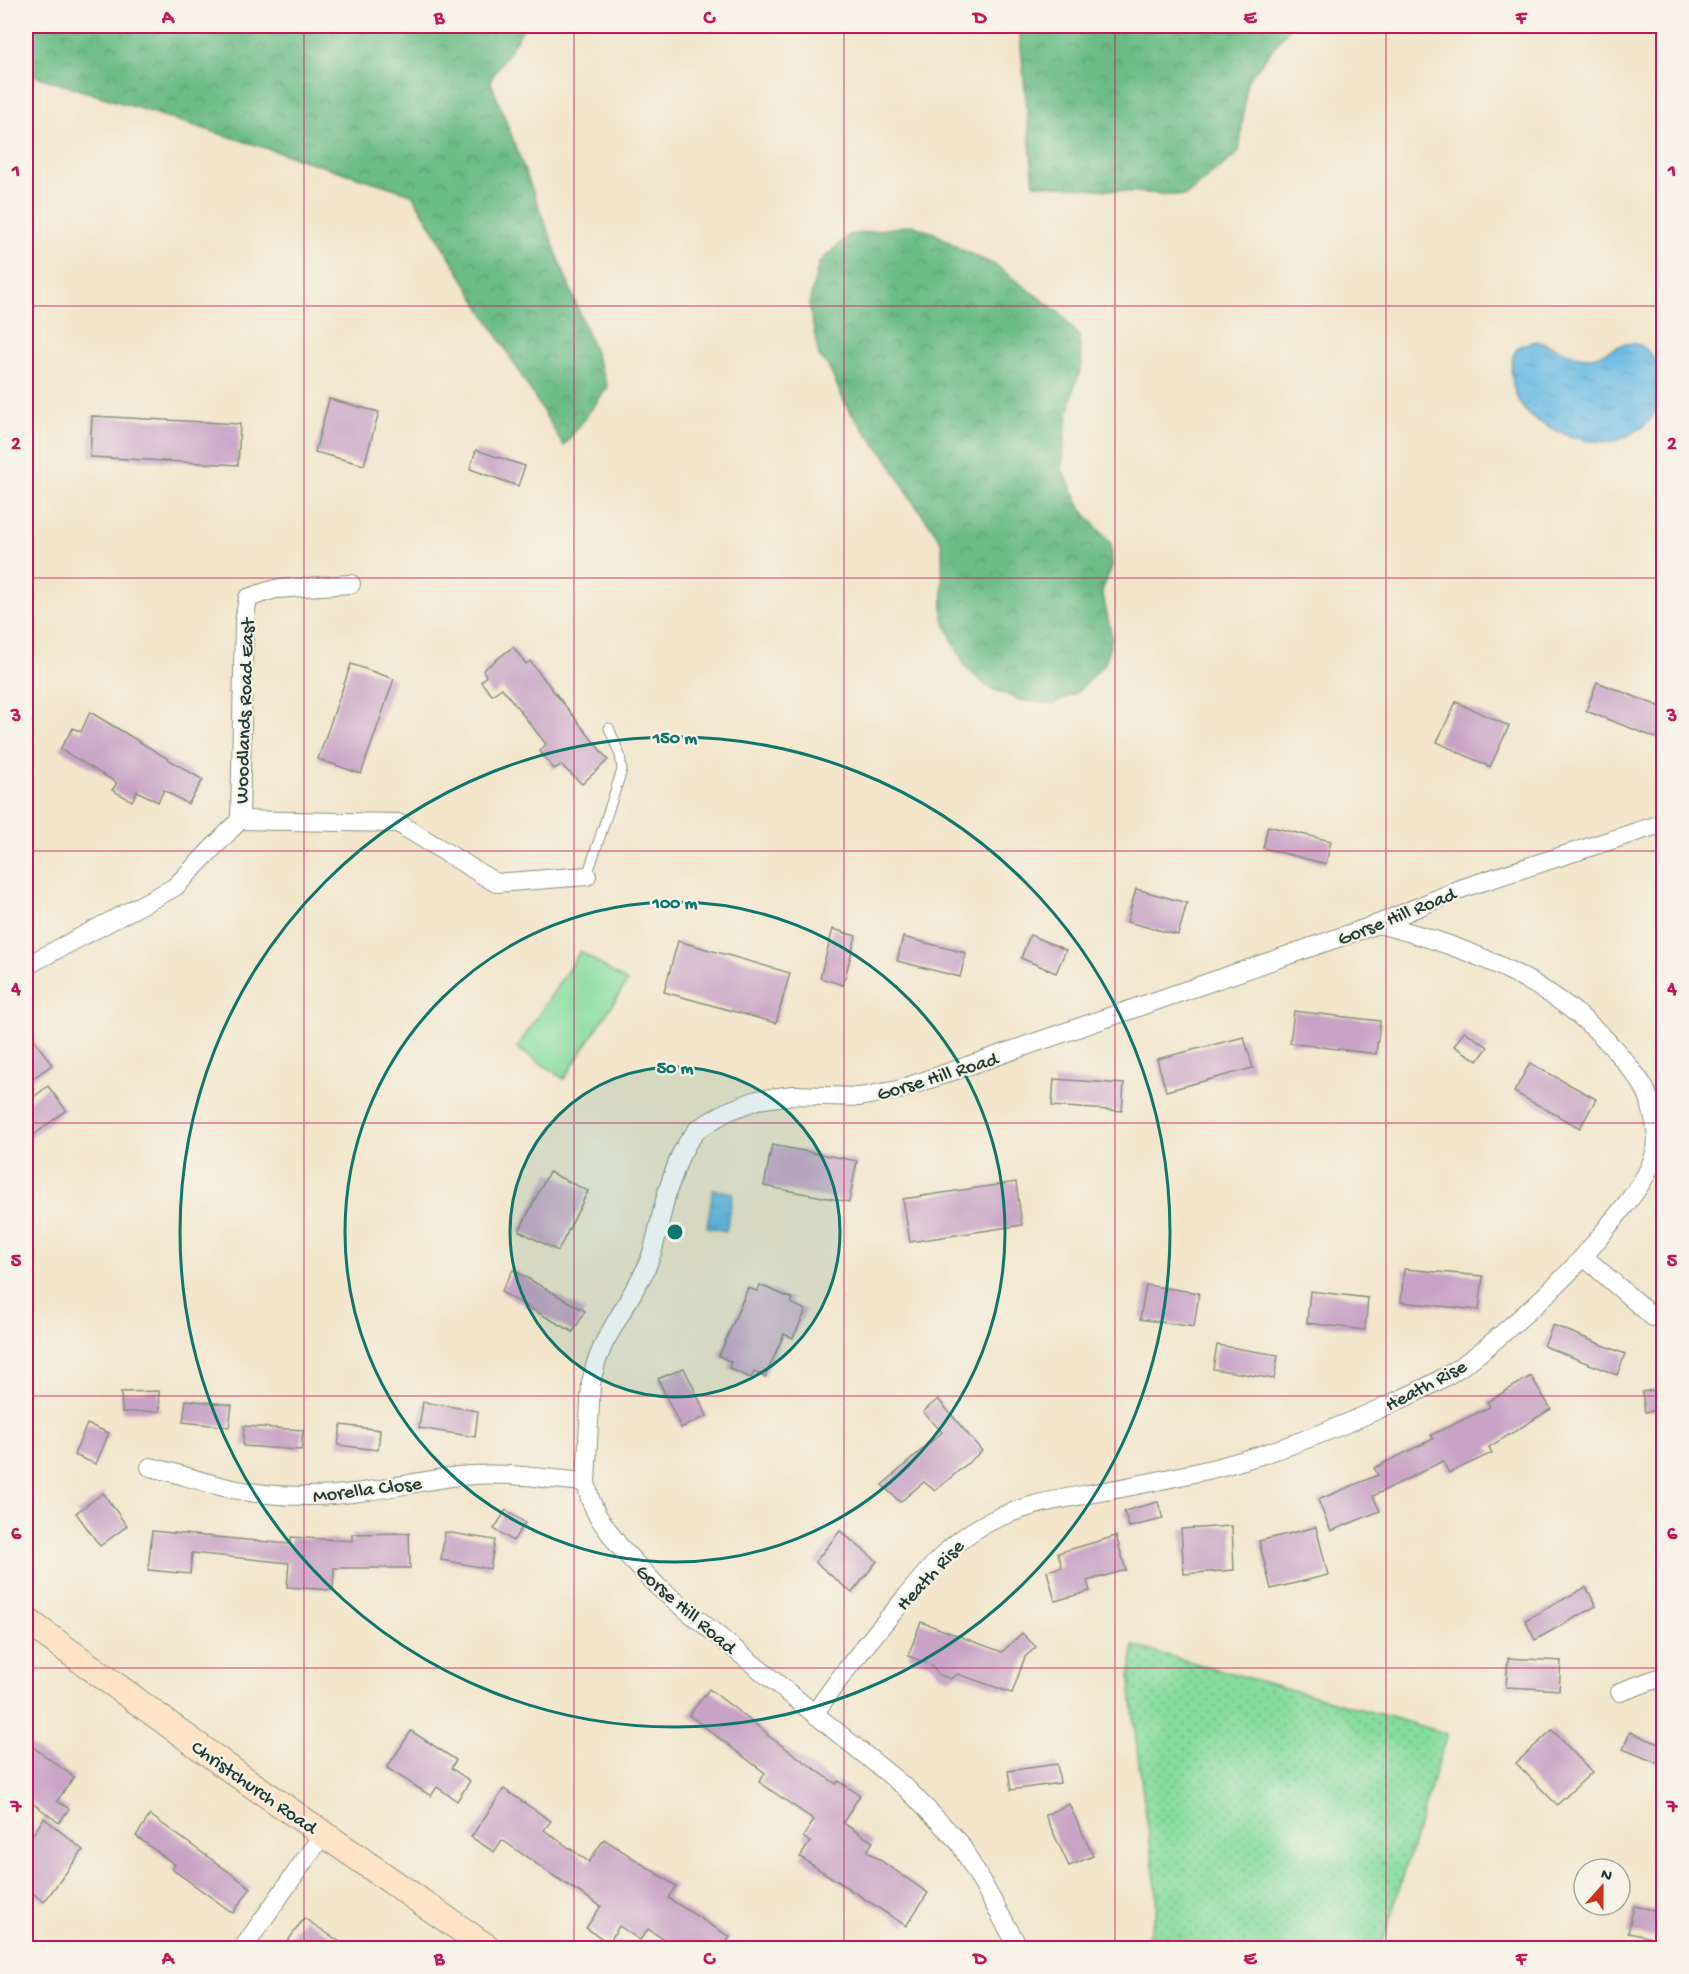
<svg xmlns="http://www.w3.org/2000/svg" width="1689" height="1974" viewBox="0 0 1689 1974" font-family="'Gochi Hand',sans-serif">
	<defs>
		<pattern id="forest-crowns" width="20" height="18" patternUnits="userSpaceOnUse" patternTransform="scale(1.5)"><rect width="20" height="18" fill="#6cbc86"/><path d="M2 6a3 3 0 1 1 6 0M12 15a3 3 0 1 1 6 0" fill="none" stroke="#589a6e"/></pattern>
		<pattern id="park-dots" width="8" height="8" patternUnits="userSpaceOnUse" patternTransform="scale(1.5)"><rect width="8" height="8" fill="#86dc9f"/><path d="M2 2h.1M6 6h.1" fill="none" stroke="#6db482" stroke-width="1.8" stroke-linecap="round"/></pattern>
		<pattern id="water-ripples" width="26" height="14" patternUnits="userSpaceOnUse" patternTransform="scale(1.5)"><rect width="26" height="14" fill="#68bae4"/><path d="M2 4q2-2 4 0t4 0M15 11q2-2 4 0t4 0" fill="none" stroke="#5598ba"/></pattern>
	</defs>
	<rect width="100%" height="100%" fill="#f7f3e8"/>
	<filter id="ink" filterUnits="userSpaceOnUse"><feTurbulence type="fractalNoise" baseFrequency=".0167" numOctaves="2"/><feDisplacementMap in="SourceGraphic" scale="12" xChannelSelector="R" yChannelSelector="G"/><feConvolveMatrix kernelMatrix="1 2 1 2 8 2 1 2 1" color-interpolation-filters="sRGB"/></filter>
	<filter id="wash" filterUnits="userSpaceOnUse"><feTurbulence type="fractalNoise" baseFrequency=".008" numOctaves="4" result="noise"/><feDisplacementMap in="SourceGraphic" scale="24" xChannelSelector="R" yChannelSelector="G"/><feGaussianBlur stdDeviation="1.35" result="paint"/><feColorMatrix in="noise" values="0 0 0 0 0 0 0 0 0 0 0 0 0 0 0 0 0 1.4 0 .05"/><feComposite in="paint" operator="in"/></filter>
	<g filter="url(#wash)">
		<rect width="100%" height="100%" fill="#f2e5cb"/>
		<g fill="url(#forest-crowns)" stroke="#467c5d" stroke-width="1.5">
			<path d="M 26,26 L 525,26 L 490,80 L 608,387 L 564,446 L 412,194 L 26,73 Z"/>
			<path d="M 1019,26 L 1291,26 L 1247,81 L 1239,152 L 1185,196 L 1034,184 Z"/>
			<path d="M 911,225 L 934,233 L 962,250 L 995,265 L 1061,314 L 1079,337 L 1082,366 L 1073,391 L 1066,426 L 1062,469 L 1082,510 L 1111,544 L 1112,566 L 1102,591 L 1112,638 L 1105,663 L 1076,693 L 1053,704 L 1019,700 L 988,687 L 965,667 L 943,619 L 942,544 L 932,527 L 913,502 L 889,461 L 848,409 L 828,366 L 819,356 L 809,304 L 819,263 L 849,235 Z"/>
		</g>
		<path fill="url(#park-dots)" stroke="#528c6a" stroke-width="1.5" d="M 1133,1646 L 1394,1718 L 1447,1734 L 1381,1948 L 1144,1948 L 1156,1912 L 1157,1895 L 1137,1749 L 1130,1679 Z"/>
		<path fill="#86dc9f" stroke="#528c6a" stroke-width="1.5" d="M 580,951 L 627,982 L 564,1079 L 517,1048 Z"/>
		<g fill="url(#water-ripples)" stroke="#447c8c" stroke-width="1.5">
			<path d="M 1536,341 C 1554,345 1574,359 1592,357 C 1609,354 1626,336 1643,347 C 1654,355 1661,369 1661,383 C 1663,408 1650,426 1627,436 C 1623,437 1618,440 1614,441 C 1608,442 1599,441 1591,441 C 1574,440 1533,422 1523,408 C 1512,393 1504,356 1522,345 C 1526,343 1532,342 1536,341 Z"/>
			<path d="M 713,1189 L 733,1193 L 726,1231 L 707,1227 Z"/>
		</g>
		<g id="blocks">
			<g fill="#c8a3c5">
				<path d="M 329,399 L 379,412 L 364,465 L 315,452 Z"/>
				<path d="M 92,416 L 240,424 L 238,465 L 90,457 Z"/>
				<path d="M 476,450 L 525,466 L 518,486 L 470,469 Z"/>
				<path d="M 513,647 L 526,664 L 530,661 L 608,760 L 582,784 L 561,765 L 554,769 L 540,751 L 546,744 L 502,688 L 492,695 L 481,682 L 486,676 L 483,670 Z"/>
				<path d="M 351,664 L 394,679 L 361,774 L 318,759 Z"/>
				<path d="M 1597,682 L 1664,708 L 1664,741 L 1586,711 Z"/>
				<path d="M 1456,702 L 1509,726 L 1490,767 L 1437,742 Z"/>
				<path d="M 90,712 L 203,780 L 188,804 L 164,790 L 158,802 L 137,791 L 132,801 L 112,790 L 117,783 L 60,749 L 73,728 L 81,732 Z"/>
				<path d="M 1268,826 L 1331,841 L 1326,864 L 1263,848 Z"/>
				<path d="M 1136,889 L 1187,903 L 1178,935 L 1127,922 Z"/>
				<path d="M 833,929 L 856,936 L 843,985 L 820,978 Z"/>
				<path d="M 1030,935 L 1066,950 L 1056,973 L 1021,958 Z"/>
				<path d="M 903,937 L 966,953 L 960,977 L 897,961 Z"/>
				<path d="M 678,941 L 790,973 L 776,1023 L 664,992 Z"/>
				<path d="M 1294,1011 L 1380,1021 L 1376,1054 L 1290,1043 Z"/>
				<path d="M 26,1028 L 52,1065 L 32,1079 L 26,1070 Z"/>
				<path d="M 1464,1031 L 1488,1047 L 1478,1061 L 1454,1046 Z"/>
				<path d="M 1244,1037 L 1253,1068 L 1166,1091 L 1157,1059 Z"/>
				<path d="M 1530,1063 L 1596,1099 L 1580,1128 L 1514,1092 Z"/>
				<path d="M 1054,1079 L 1124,1084 L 1122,1111 L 1052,1106 Z"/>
				<path d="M 48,1086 L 66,1110 L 26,1141 L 26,1103 Z"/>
				<path d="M 772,1145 L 857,1161 L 849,1202 L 764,1186 Z"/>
				<path d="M 549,1172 L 588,1191 L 558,1251 L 519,1231 Z"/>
				<path d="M 1016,1182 L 1022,1225 L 910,1242 L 903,1199 Z"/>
				<path d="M 1404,1269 L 1483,1276 L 1479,1310 L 1401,1302 Z"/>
				<path d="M 513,1270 L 585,1311 L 573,1332 L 501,1292 Z"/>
				<path d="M 760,1285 L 793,1299 L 791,1303 L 806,1310 L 793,1338 L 784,1334 L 765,1377 L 754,1372 L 751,1378 L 729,1368 L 731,1362 L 719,1356 L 748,1288 L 757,1291 Z"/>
				<path d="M 1146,1285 L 1199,1293 L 1194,1327 L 1140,1319 Z"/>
				<path d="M 1310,1291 L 1368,1298 L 1365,1330 L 1307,1323 Z"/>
				<path d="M 1553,1325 L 1625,1354 L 1617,1375 L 1544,1346 Z"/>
				<path d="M 1217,1345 L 1278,1355 L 1274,1379 L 1213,1369 Z"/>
				<path d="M 684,1368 L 707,1416 L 681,1428 L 658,1379 Z"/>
				<path d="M 1531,1376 L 1551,1409 L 1489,1447 L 1492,1453 L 1449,1473 L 1443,1461 L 1373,1496 L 1380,1511 L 1331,1531 L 1318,1500 L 1378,1475 L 1374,1468 L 1433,1439 L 1431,1435 L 1490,1407 L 1487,1402 Z"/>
				<path d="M 1664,1388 L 1664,1409 L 1645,1412 L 1642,1392 Z"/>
				<path d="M 159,1391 L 160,1411 L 122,1412 L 121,1392 Z"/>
				<path d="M 938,1399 L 982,1451 L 935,1491 L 924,1482 L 900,1502 L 882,1485 L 942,1432 L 923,1412 Z"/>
				<path d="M 186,1400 L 232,1405 L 229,1427 L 183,1422 Z"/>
				<path d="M 423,1402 L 478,1411 L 475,1437 L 419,1428 Z"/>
				<path d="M 87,1424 L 109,1433 L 96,1464 L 74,1455 Z"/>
				<path d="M 341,1425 L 380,1430 L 378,1450 L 338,1445 Z"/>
				<path d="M 244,1426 L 303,1430 L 301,1450 L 243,1446 Z"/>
				<path d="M 103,1493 L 127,1526 L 100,1546 L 76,1513 Z"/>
				<path d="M 1158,1502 L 1163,1519 L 1129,1527 L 1124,1511 Z"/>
				<path d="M 506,1510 L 525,1523 L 513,1541 L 494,1529 Z"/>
				<path d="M 1232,1526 L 1234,1570 L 1184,1574 L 1181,1529 Z"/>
				<path d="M 1316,1527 L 1328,1575 L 1271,1589 L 1259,1541 Z"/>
				<path d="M 152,1531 L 290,1544 L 291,1537 L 352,1541 L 352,1534 L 409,1533 L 410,1568 L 334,1568 L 333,1590 L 287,1587 L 289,1563 L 192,1553 L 190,1574 L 148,1570 Z"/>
				<path d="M 840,1531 L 877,1561 L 852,1593 L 815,1562 Z"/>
				<path d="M 445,1532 L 495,1540 L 490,1569 L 441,1560 Z"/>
				<path d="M 1116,1536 L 1126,1570 L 1087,1581 L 1090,1591 L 1055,1601 L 1047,1571 L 1062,1567 L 1058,1553 Z"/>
				<path d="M 1586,1587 L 1596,1606 L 1535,1640 L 1525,1620 Z"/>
				<path d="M 921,1622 L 1002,1652 L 1022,1633 L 1036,1647 L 1025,1657 L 1012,1693 L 958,1674 L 950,1679 L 938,1674 L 932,1665 L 908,1656 Z"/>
				<path d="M 1508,1658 L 1561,1661 L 1559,1690 L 1506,1687 Z"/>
				<path d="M 709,1689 L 768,1734 L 767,1735 L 836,1784 L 838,1781 L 860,1795 L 843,1823 L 873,1842 L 867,1851 L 928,1893 L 906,1926 L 800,1857 L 810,1842 L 803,1837 L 814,1820 L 759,1782 L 765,1773 L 689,1715 Z"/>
				<path d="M 1552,1730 L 1592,1772 L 1557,1805 L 1516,1763 Z"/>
				<path d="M 411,1731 L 456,1760 L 451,1768 L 470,1781 L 457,1801 L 437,1787 L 431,1796 L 387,1768 Z"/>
				<path d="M 1630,1732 L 1664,1746 L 1664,1766 L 1623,1749 Z"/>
				<path d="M 26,1742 L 74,1777 L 57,1801 L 69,1809 L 59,1823 L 26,1798 Z"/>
				<path d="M 1057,1764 L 1060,1783 L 1011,1790 L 1008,1771 Z"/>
				<path d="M 504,1789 L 551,1821 L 544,1830 L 589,1862 L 604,1839 L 676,1886 L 668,1898 L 730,1937 L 723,1948 L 677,1948 L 648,1929 L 640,1940 L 619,1926 L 609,1943 L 586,1928 L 601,1906 L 557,1878 L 502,1840 L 494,1852 L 471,1837 Z"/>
				<path d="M 1069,1804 L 1093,1856 L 1069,1866 L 1045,1815 Z"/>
				<path d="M 150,1815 L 251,1888 L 233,1913 L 172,1869 L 175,1865 L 136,1836 Z"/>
				<path d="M 44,1818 L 83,1850 L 44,1902 L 26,1888 L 26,1844 Z"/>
				<path d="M 1634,1906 L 1664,1912 L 1664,1940 L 1628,1933 Z"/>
				<path d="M 304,1918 L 349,1948 L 283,1948 Z"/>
			</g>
		</g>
	</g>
	<g filter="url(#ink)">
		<use href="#blocks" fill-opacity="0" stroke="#889180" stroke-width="1.5"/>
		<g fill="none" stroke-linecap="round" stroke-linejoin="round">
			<g stroke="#889180" stroke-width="11">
				<path id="service" d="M 587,876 L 622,770 L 620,755 L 609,728"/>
			</g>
			<g stroke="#889180" stroke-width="20">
				<g id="minor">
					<path d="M 240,820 L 398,823 L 496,883 L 587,876"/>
					<path d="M 26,966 L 175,887 L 240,820 L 244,622 L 248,598 L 275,589 L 351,584"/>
					<path d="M 1584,1257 L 1653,1317"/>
					<path d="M 150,1467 C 174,1472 196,1480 220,1486 C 250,1494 280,1496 310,1496 C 360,1496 410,1482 459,1476 C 502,1471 544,1479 586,1482"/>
					<path d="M 1620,1692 L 1664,1676"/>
					<path d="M 815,1713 C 839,1677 867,1643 895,1610 C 921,1579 946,1545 983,1525 C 1023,1504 1057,1500 1100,1492 C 1129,1487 1157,1481 1185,1475 C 1252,1461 1315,1438 1377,1410 C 1401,1399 1426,1389 1448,1375 C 1471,1361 1491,1344 1511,1326 C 1544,1298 1576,1268 1602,1234 C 1622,1208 1649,1181 1656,1149 C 1659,1134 1654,1120 1651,1106 C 1648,1089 1637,1076 1626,1063 C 1565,985 1471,947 1378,924"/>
					<path d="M 243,1948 L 323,1834"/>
					<path d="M 1019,1948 L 959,1842 L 906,1788 L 658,1587 L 619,1546 L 597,1515 L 590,1499 L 586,1482 L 591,1383 L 596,1363 L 604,1343 L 646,1269 L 653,1250 L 667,1192 L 680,1156 L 688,1142 L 698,1129 L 726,1112 L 757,1100 L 793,1095 L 859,1097 L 898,1090 L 1378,924 L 1463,888 L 1664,823"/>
				</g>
			</g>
			<g stroke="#889180" stroke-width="28">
				<path id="secondary" d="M 26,1620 L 234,1772 L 488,1948"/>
			</g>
			<use href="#service" stroke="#fff" stroke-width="9"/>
			<use href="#minor" stroke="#fff" stroke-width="18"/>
			<use href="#secondary" stroke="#fee4c6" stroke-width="26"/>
		</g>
	</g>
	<path fill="none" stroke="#c2185b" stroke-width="1.5" stroke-opacity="0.55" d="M 304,26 L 304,1948M 574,26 L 574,1948M 844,26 L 844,1948M 1115,26 L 1115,1948M 1386,26 L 1386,1948M 26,306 L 1664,306M 26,578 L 1664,578M 26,851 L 1664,851M 26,1123 L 1664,1123M 26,1396 L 1664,1396M 26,1668 L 1664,1668"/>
	<circle cx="675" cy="1232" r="165" fill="#0f766e" fill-opacity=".12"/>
	<g fill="none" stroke="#0f766e" stroke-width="3">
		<circle cx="675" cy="1232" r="165"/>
		<circle cx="675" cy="1232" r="330"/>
		<circle cx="675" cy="1232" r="495"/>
	</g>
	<g text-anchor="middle" stroke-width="4.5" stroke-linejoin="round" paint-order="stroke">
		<g font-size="20" fill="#1f3d34" stroke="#f7f3e8">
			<text transform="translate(243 711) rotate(-88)" y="7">Woodlands Road East</text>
			<text transform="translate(1396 915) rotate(-22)" y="7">Gorse Hill Road</text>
			<text transform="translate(937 1075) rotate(-17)" y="7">Gorse Hill Road</text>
			<text transform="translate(1425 1384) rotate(-28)" y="7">Heath Rise</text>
			<text transform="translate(367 1488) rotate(-7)" y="7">Morella Close</text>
			<text transform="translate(929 1574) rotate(-47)" y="7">Heath Rise</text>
			<text transform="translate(687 1608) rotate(41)" y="7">Gorse Hill Road</text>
			<text transform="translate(255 1786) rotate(35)" y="7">Christchurch Road</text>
		</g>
	</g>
	<circle cx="675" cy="1232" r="9" fill="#0f766e" stroke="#f7f3e8" stroke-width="3"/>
	<g font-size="18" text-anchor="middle" font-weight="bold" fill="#0f766e" stroke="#f7f3e8" stroke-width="4.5" stroke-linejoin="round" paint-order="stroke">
		<text x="675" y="743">150 m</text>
		<text x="675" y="908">100 m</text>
		<text x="675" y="1073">50 m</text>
	</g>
	<rect width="1689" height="1974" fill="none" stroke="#f7f3e8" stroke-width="66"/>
	<g transform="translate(1602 1887) rotate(21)"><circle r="28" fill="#f7f3e8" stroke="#a1aaa0" stroke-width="1.5"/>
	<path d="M0-4.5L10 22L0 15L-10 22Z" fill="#c8321e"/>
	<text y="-9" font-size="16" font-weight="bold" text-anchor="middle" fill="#1f3d34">N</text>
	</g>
	<rect x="33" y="33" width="1623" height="1908" fill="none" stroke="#c2185b" stroke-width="2"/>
	<g font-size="20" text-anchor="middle" font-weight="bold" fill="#c2185b">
		<text x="168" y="23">A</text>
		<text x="439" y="23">B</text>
		<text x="709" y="23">C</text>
		<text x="980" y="23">D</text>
		<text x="1250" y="23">E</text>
		<text x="1521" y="23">F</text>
		<text x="16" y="176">1</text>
		<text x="1672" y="176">1</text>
		<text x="16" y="449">2</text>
		<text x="1672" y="449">2</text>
		<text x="16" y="721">3</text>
		<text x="1672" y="721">3</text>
		<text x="16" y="994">4</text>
		<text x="1672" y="994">4</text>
		<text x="16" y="1266">5</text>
		<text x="1672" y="1266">5</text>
		<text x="16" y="1539">6</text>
		<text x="1672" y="1539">6</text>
		<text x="16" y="1812">7</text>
		<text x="1672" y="1812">7</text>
		<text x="168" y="1964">A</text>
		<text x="439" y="1964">B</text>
		<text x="709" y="1964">C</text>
		<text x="980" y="1964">D</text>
		<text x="1250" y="1964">E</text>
		<text x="1521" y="1964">F</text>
	</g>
</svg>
